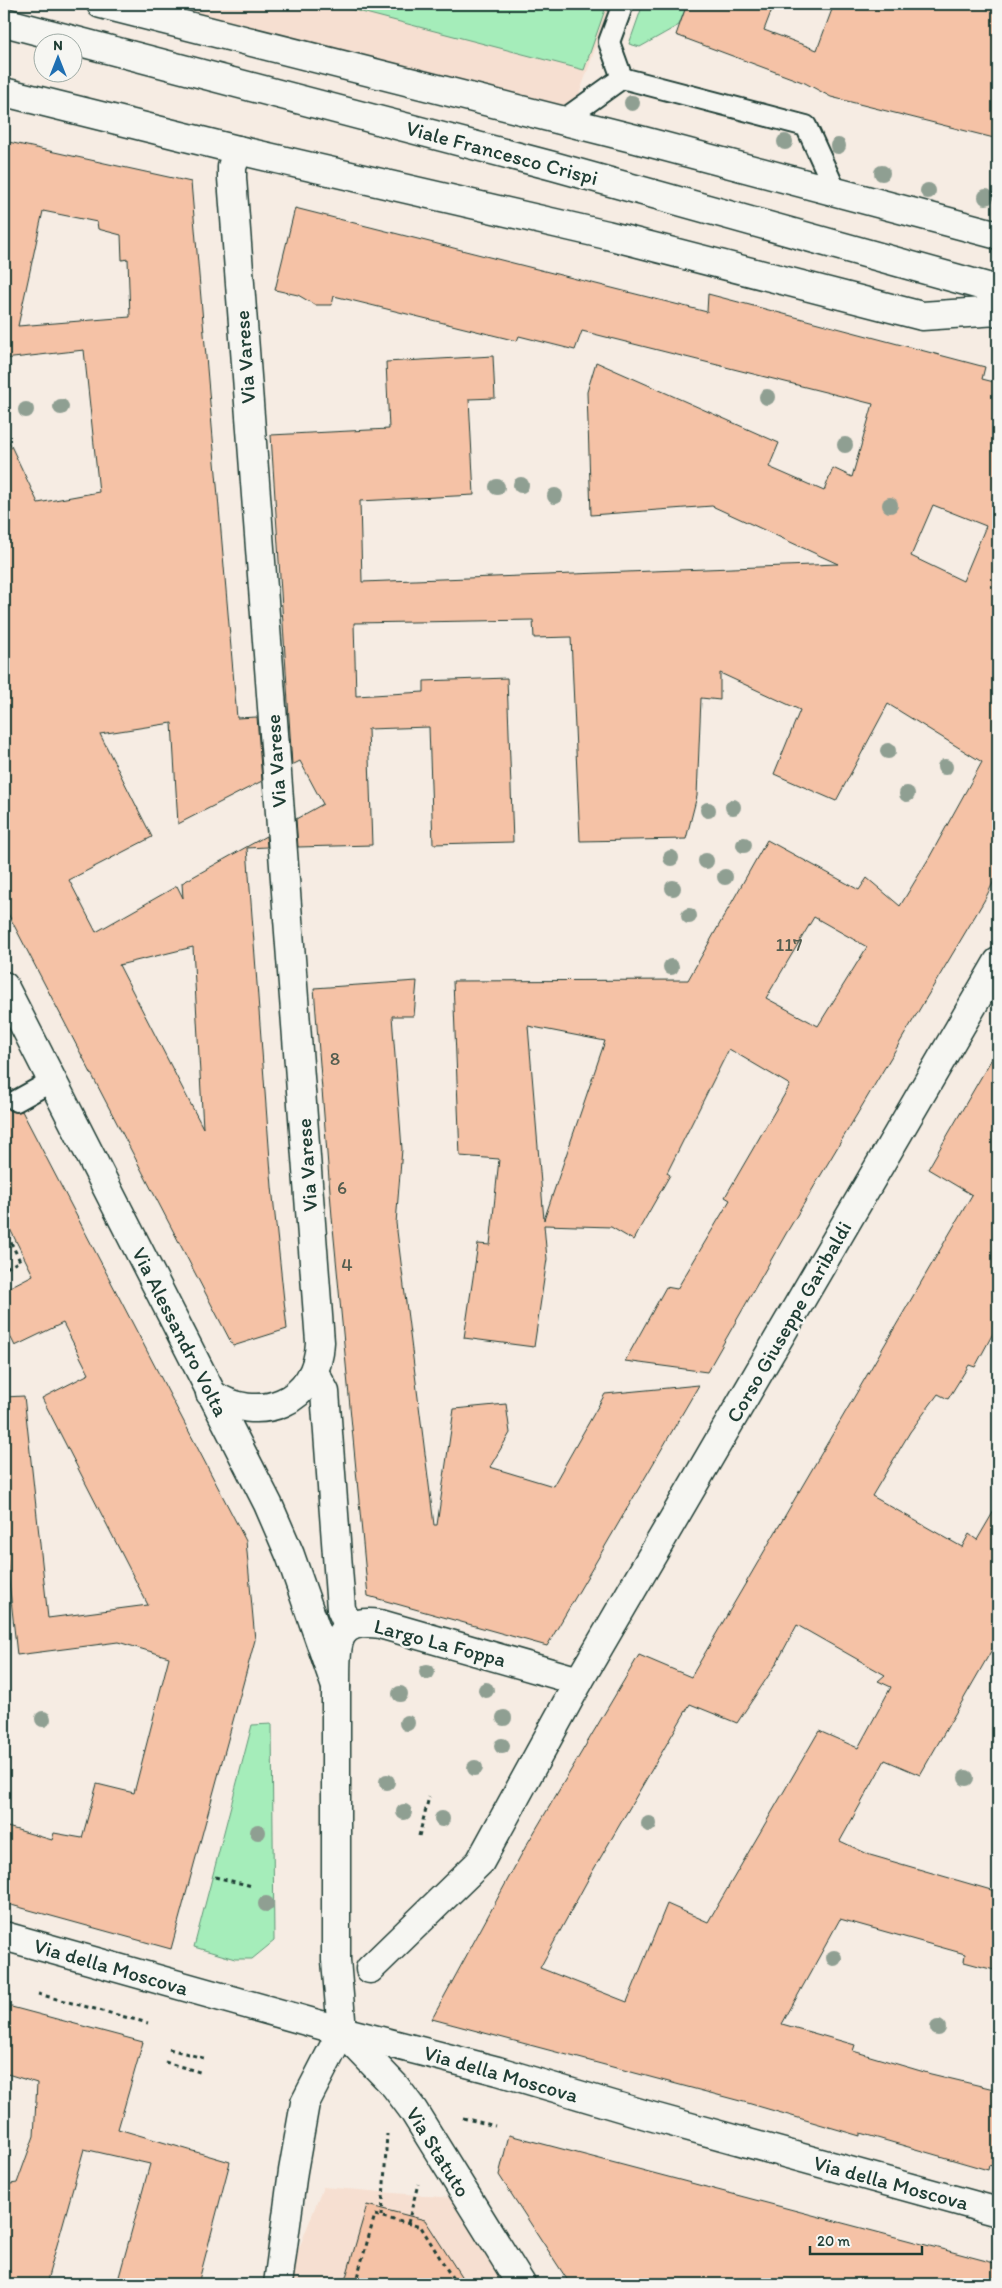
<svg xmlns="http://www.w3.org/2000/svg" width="1002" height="2288" viewBox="0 0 1002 2288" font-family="Itim,sans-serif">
	<rect width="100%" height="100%" fill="#f6ece3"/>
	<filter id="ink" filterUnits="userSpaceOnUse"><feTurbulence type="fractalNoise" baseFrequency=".02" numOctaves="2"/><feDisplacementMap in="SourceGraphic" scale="10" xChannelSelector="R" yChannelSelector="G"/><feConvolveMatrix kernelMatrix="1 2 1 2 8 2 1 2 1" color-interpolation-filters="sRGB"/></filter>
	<g filter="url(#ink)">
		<g fill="#f6dfd1">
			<path d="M 114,4 L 611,4 L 570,120 Z"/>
			<path d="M 323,2187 L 464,2199 L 519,2284 L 285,2284 Z"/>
		</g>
		<g fill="#a5edba" stroke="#629577">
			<path d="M 331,4 L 607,4 L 584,70 Z"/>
			<path d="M 643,4 L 687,4 L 679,25 L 640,47 L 629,44 Z"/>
			<path d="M 272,1724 L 274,1941 L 252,1959 L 235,1959 L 194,1947 L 252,1725 Z"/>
		</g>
		<g fill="#f5c2a6" stroke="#1f3d34" fill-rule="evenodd">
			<path d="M 687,4 L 774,4 L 764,30 L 817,50 L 834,4 L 998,4 L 998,139 L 831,97 L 805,83 L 676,35 Z"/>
			<path d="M 4,141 L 191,182 L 237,718 L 257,717 L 262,781 L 178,824 L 172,723 L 100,734 L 152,837 L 69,880 L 96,932 L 177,886 L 183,898 L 182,883 L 266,836 L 267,847 L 247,848 L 272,1187 L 287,1329 L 233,1346 L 4,906 L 4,431 L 38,503 L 99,492 L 84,350 L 4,359 ZM 43,211 L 97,222 L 98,229 L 121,235 L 122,260 L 128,259 L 130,317 L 18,326 ZM 193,947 L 203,1128 L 119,965 Z"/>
			<path d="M 295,208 L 707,312 L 708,294 L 985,367 L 982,379 L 998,383 L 998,873 L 984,901 L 787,1232 L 707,1372 L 625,1361 L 666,1287 L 677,1289 L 730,1200 L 725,1197 L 790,1085 L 729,1049 L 667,1173 L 670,1175 L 633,1240 L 611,1227 L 544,1225 L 547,1259 L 534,1347 L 464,1338 L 478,1244 L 490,1245 L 499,1159 L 460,1156 L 453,981 L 688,980 L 767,840 L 859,890 L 867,878 L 900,906 L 929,858 L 982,762 L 888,704 L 836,801 L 774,774 L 800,710 L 720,673 L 720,700 L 701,698 L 697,796 L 686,839 L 580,841 L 571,637 L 534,638 L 533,620 L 354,623 L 356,696 L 424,692 L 424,681 L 507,678 L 513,842 L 433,844 L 429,727 L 368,729 L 372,845 L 298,847 L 296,819 L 323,804 L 300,761 L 292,765 L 271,435 L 389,429 L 386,362 L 493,356 L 495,398 L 469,399 L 474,495 L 360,501 L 362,582 L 838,564 L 712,506 L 591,515 L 587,392 L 596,362 L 779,443 L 769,467 L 824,491 L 833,468 L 852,477 L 873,404 L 582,331 L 575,350 L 519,336 L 517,341 L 334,296 L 332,305 L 315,305 L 298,295 L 275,290 ZM 933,505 L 986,526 L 963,581 L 911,556 ZM 814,917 L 867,947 L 818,1026 L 766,998 ZM 528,1026 L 605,1041 L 544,1220 Z"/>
			<path d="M 417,981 L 414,1016 L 392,1016 L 402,1149 L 396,1223 L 434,1525 L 437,1525 L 454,1409 L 506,1404 L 510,1433 L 490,1467 L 553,1486 L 605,1394 L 699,1385 L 547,1646 L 368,1596 L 332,1217 L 314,988 Z"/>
			<path d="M 998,1048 L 998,1324 L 975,1367 L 969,1365 L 948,1399 L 938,1394 L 910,1432 L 872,1496 L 962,1547 L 969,1534 L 977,1540 L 998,1504 L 998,1639 L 920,1775 L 885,1760 L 840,1841 L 870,1855 L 998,1892 L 998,1971 L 964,1962 L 965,1954 L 840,1919 L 782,2024 L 855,2045 L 853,2051 L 931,2074 L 998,2090 L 998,2168 L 989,2165 L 988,2170 L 860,2133 L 860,2136 L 744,2102 L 432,2019 L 526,1846 L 639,1655 L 691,1677 L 972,1195 L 928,1169 ZM 797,1625 L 885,1675 L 878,1681 L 891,1687 L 858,1748 L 819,1731 L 708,1922 L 667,1904 L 627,2002 L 540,1968 L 591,1874 L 690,1704 L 737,1723 L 775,1666 Z"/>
			<path d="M 4,1077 L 11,1090 L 6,1095 L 5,1106 L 10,1111 L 22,1111 L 246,1541 L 255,1640 L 171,1949 L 4,1903 L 4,1826 L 52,1840 L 54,1833 L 82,1838 L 97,1784 L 134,1793 L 169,1657 L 118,1642 L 17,1655 L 4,1535 L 4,1397 L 24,1396 L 48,1618 L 148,1605 L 42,1398 L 89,1374 L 63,1323 L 15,1346 L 4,1324 L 4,1290 L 33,1275 L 4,1217 Z"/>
			<path d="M 4,2005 L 143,2042 L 118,2129 L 230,2162 L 198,2284 L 117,2284 L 150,2164 L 84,2149 L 46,2284 L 4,2284 L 4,2185 L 17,2183 L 34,2136 L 37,2083 L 4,2073 Z"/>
			<path d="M 509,2135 L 998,2264 L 998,2284 L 570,2284 L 499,2175 Z"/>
			<path d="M 367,2205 L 425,2220 L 466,2284 L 344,2284 Z"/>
		</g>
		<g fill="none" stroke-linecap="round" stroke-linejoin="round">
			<g stroke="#1f3d34" stroke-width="24">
				<g id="service">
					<path d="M 622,78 L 609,42 L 623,4"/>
					<path d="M 562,121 L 622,78 L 806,126 L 837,194"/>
					<path d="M 16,1101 L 52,1081"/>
				</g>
			</g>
			<g stroke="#1f3d34" stroke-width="31">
				<g id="pedestrian">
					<path d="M 314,1372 L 325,1392 L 341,1609 L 349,1627"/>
					<path d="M 336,1687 C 337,1650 330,1617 380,1624 L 579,1681"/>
					<path d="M 370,1969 L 480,1862 L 579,1681 L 998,962"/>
				</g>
			</g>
			<g stroke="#1f3d34" stroke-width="31">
				<g id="minor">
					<path d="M 4,92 L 238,150 L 607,235 L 922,316 L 998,311"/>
					<path d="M 4,986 L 268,1504 L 290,1555 L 336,1687 L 336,1960 L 342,2031"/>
					<path d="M 210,1393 C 258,1426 318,1403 320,1342 L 232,178 L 232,167 L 238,150"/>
					<path d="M 4,1936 L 342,2031 L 498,2071 L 650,2116 L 998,2212"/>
					<path d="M 342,2031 L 395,2086 L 413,2110 L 521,2284"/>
					<path d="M 278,2284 L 293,2171 L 305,2103 L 342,2031"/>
				</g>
			</g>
			<g stroke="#1f3d34" stroke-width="31">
				<g id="secondary">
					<path d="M 101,4 L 636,139 L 998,235"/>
					<path d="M 4,22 L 553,166 L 998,290"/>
				</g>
			</g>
			<g stroke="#1f3d34" stroke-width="3" stroke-dasharray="4 4" stroke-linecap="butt">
				<path d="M 4,1228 L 20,1261 L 4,1269"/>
				<path d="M 419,1836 L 429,1797"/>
				<path d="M 215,1877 L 252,1886"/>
				<path d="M 38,1994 L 148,2023"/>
				<path d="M 169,2049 L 207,2059"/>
				<path d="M 165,2062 L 203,2073"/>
				<path d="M 463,2118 L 495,2126"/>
				<path d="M 382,2216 L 387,2134"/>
				<path d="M 408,2223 L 418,2184"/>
				<path d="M 355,2284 L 375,2215 L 421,2227 L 456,2284"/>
			</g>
			<use href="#service" stroke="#f6f6f2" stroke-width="20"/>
			<use href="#pedestrian" stroke="#f6f6f2" stroke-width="28"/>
			<use href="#minor" stroke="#f6f6f2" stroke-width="28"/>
			<use href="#secondary" stroke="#f6f6f2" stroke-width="28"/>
		</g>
		<g fill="#8f9f92">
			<circle cx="632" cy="103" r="8"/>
			<circle cx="785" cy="142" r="8"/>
			<circle cx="838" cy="146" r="8"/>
			<circle cx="882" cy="173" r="8"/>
			<circle cx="928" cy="191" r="8"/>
			<circle cx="986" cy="197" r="8"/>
			<circle cx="767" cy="397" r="8"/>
			<circle cx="61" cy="407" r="8"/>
			<circle cx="26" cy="410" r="8"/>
			<circle cx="845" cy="445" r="8"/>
			<circle cx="521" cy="485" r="8"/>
			<circle cx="497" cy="487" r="8"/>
			<circle cx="555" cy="496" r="8"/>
			<circle cx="890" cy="505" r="8"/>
			<circle cx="888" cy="751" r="8"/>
			<circle cx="945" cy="767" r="8"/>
			<circle cx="907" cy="794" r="8"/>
			<circle cx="733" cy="807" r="8"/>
			<circle cx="708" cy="810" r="8"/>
			<circle cx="744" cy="845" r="8"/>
			<circle cx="671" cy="858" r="8"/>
			<circle cx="706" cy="861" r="8"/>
			<circle cx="725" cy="877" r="8"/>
			<circle cx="673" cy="888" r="8"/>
			<circle cx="689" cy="916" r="8"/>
			<circle cx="671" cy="967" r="8"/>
			<circle cx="427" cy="1672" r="8"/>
			<circle cx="486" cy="1690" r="8"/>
			<circle cx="400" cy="1694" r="8"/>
			<circle cx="504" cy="1718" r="8"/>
			<circle cx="43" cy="1719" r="8"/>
			<circle cx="407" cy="1723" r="8"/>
			<circle cx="502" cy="1746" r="8"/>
			<circle cx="475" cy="1768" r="8"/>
			<circle cx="966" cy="1778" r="8"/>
			<circle cx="387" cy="1782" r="8"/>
			<circle cx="404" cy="1812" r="8"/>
			<circle cx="442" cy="1819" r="8"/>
			<circle cx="649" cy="1824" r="8"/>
			<circle cx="258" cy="1832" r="8"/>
			<circle cx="266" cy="1904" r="8"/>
			<circle cx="834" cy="1958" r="8"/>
			<circle cx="938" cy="2028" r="8"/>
		</g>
	</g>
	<g text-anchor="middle" stroke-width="5" stroke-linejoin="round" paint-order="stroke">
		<g font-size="19" fill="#545e50">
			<text x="789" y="951">117</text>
			<text x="335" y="1065">8</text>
			<text x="342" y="1194">6</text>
			<text x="347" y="1271">4</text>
		</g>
		<g font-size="21" fill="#1f3d34" stroke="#f6f6f2">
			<text transform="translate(502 153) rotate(15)" y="7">Viale Francesco Crispi</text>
			<text transform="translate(245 357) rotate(-94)" y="7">Via Varese</text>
			<text transform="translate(276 761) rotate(-94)" y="7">Via Varese</text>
			<text transform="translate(307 1165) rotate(-94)" y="7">Via Varese</text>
			<text transform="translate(789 1322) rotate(-60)" y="7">Corso Giuseppe Garibaldi</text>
			<text transform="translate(180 1332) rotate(63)" y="7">Via Alessandro Volta</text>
			<text transform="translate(440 1643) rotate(15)" y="7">Largo La Foppa</text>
			<text transform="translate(111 1967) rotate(16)" y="7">Via della Moscova</text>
			<text transform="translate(501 2074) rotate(16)" y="7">Via della Moscova</text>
			<text transform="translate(438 2152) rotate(58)" y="7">Via Statuto</text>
			<text transform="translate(891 2183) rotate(15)" y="7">Via della Moscova</text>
		</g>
	</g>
	<rect width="1002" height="2288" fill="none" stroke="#f6f6f2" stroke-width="20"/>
	<rect x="10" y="10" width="982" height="2268" fill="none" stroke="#1f3d34" stroke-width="2" filter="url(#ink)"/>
	<g transform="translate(58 58)"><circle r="24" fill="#f6f6f2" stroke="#a0aca6"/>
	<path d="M0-4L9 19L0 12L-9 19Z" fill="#1f6fb2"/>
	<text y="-8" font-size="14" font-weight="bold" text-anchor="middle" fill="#1f3d34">N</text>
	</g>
	<path d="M810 2246v8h112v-8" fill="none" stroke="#1f3d34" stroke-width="2.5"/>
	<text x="817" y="2246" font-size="15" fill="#1f3d34" stroke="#f6f6f2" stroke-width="4" paint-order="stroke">20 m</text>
</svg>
